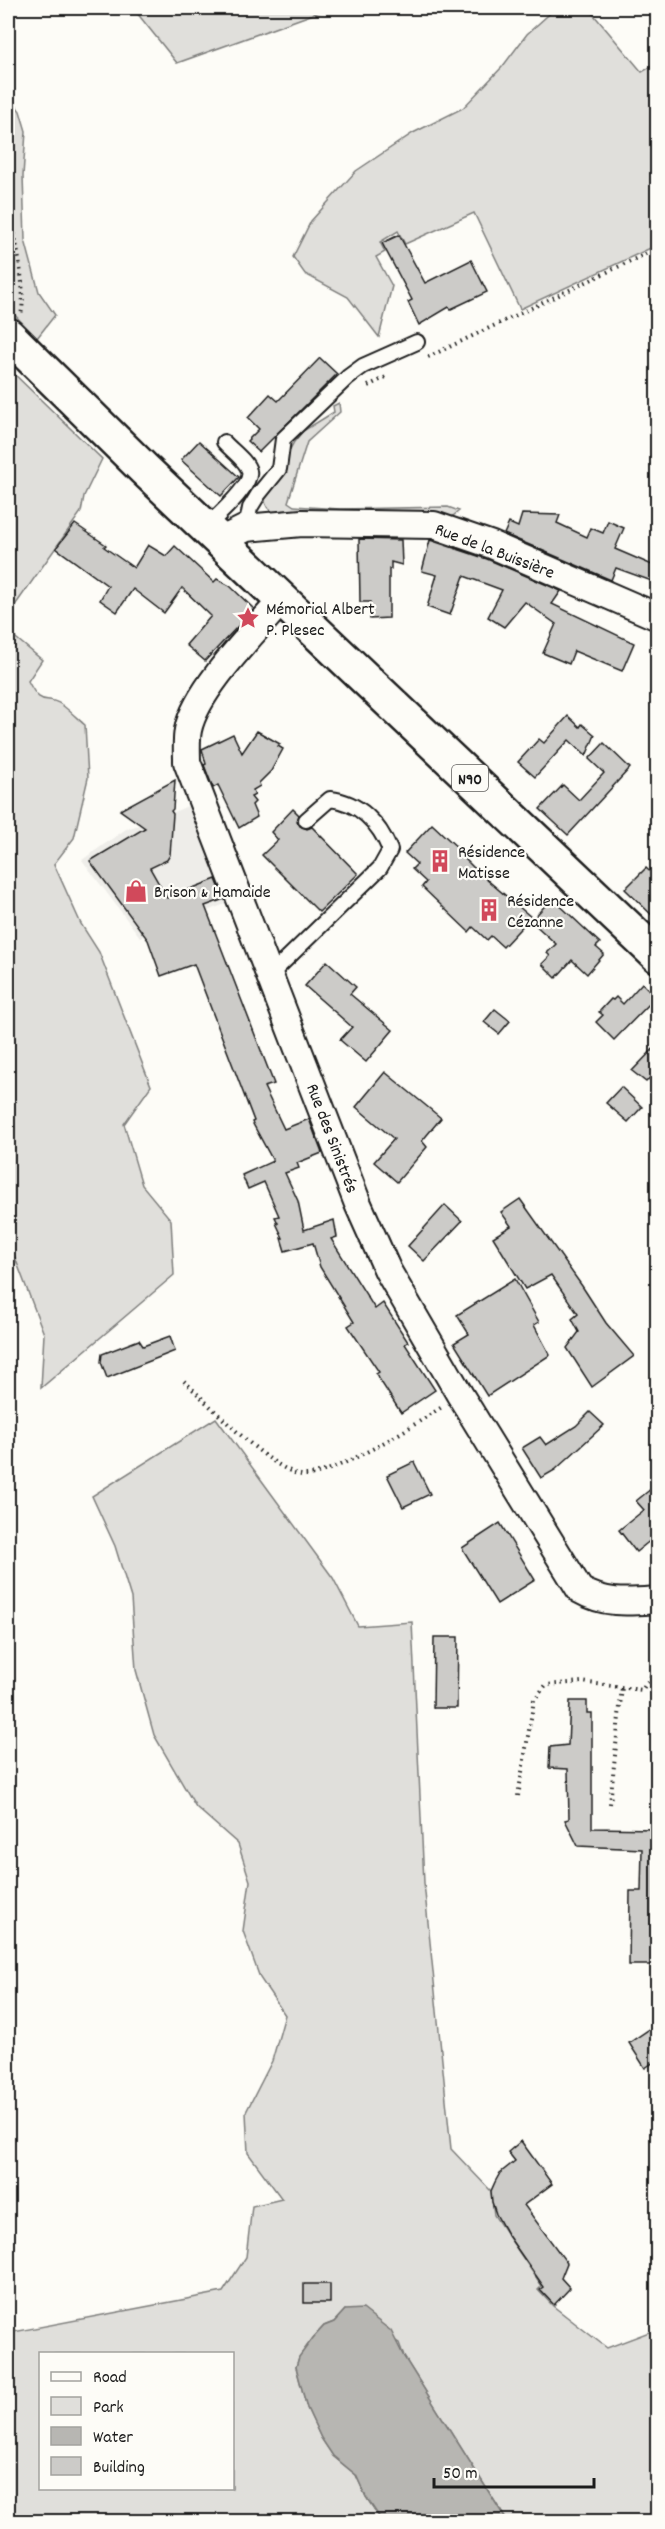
<svg xmlns="http://www.w3.org/2000/svg" width="665" height="2529" viewBox="0 0 665 2529" font-family="Dekko,sans-serif">
	<rect width="100%" height="100%" fill="#fdfcf7"/>
	<filter id="ink" filterUnits="userSpaceOnUse"><feTurbulence type="fractalNoise" baseFrequency=".0167" numOctaves="2"/><feDisplacementMap in="SourceGraphic" scale="12" xChannelSelector="R" yChannelSelector="G"/><feConvolveMatrix kernelMatrix="1 2 1 2 8 2 1 2 1" color-interpolation-filters="sRGB"/></filter>
	<g filter="url(#ink)">
		<path fill="#eeede9" d="M 192,804 L 233,901 L 140,937 L 82,860 L 126,829 L 156,820 Z"/>
		<g fill="#e0dfdb" stroke="#7e7e7c" stroke-width="1.5" fill-rule="evenodd">
			<path d="M 133,8 L 330,8 L 177,63 Z"/>
			<path d="M 556,8 L 588,8 L 642,72 L 657,63 L 657,245 L 520,309 L 474,213 L 405,244 L 398,231 L 380,242 L 385,252 L 376,257 L 392,286 L 379,337 L 348,297 L 305,274 L 293,257 L 311,221 L 356,171 L 413,133 L 463,108 L 503,66 L 527,34 Z"/>
			<path d="M 8,95 L 20,111 L 26,131 L 23,176 L 25,240 L 39,292 L 55,315 L 37,338 L 8,308 Z"/>
			<path d="M 8,368 L 102,459 L 84,496 L 81,512 L 11,611 L 11,634 L 42,660 L 28,681 C 43,710 44,693 62,705 C 70,711 78,719 85,725 L 88,778 L 74,838 L 54,864 L 81,924 L 99,952 L 151,1086 L 124,1124 L 142,1185 L 171,1220 L 174,1275 L 41,1388 L 44,1334 L 8,1239 Z"/>
			<path d="M 339,403 L 340,412 L 307,442 L 288,502 L 294,506 L 340,509 L 448,507 L 459,511 L 448,520 L 277,514 C 268,510 264,506 265,496 L 294,442 L 303,431 L 334,412 L 333,406 Z"/>
			<path d="M 216,1418 L 333,1578 L 358,1626 L 412,1622 L 424,1883 L 451,2149 L 491,2191 L 494,2215 L 542,2286 L 538,2290 L 553,2306 L 607,2348 L 657,2329 L 657,2521 L 507,2521 L 404,2357 L 399,2343 L 345,2310 L 334,2322 L 324,2326 L 313,2338 L 299,2357 L 296,2367 L 307,2408 L 321,2438 L 333,2456 L 356,2475 L 366,2497 L 382,2521 L 8,2522 L 8,2333 L 223,2292 L 246,2257 L 252,2206 L 282,2199 L 248,2153 L 246,2112 L 272,2061 L 285,2015 L 260,1978 L 243,1931 L 250,1881 L 238,1844 L 196,1807 L 154,1735 L 136,1670 L 131,1598 L 115,1546 L 92,1496 ZM 40,2354 L 232,2354 L 232,2488 L 40,2488 Z"/>
		</g>
		<path fill="#b7b6b2" stroke="#797876" stroke-width="1.5" d="M 363,2309 L 391,2331 L 404,2357 L 507,2521 L 382,2521 L 366,2497 L 356,2475 L 333,2456 L 321,2438 L 307,2408 L 296,2367 L 299,2357 L 313,2338 L 324,2326 L 334,2322 L 345,2310 Z"/>
		<g fill="#cccbc8" stroke="#1c1c1c" stroke-width="1.5">
			<path d="M 399,235 L 425,283 L 471,260 L 487,292 L 451,309 L 449,307 L 419,325 L 408,302 L 412,300 L 382,243 Z"/>
			<path d="M 320,358 L 337,374 L 259,452 L 247,441 L 259,429 L 248,418 L 270,394 L 278,401 Z"/>
			<path d="M 199,441 L 239,477 L 221,496 L 181,460 Z"/>
			<path d="M 522,514 L 560,515 L 557,523 L 587,537 L 591,528 L 603,533 L 608,521 L 624,528 L 615,549 L 657,567 L 657,583 L 616,568 L 611,580 L 504,534 L 509,523 L 518,527 Z"/>
			<path d="M 75,524 L 106,545 L 104,547 L 134,568 L 148,545 L 166,556 L 175,546 L 214,582 L 217,579 L 230,586 L 254,609 L 205,661 L 186,645 L 211,616 L 182,588 L 164,613 L 133,589 L 117,612 L 100,600 L 108,586 L 56,548 Z"/>
			<path d="M 359,539 L 401,540 L 402,565 L 391,562 L 391,569 L 389,569 L 389,618 L 370,619 L 370,602 L 360,602 Z"/>
			<path d="M 430,540 L 487,559 L 561,591 L 552,604 L 634,643 L 622,671 L 574,651 L 569,664 L 543,653 L 556,624 L 525,602 L 504,627 L 488,617 L 502,590 L 464,576 L 450,615 L 427,607 L 437,575 L 422,571 Z"/>
			<path d="M 568,716 L 580,727 L 582,724 L 595,735 L 586,756 L 569,740 L 535,777 L 518,762 L 539,739 L 544,743 Z"/>
			<path d="M 257,731 L 280,744 L 278,746 L 283,749 L 271,771 L 259,783 L 260,786 L 253,790 L 255,795 L 251,797 L 255,802 L 252,805 L 257,817 L 239,828 L 218,785 L 213,788 L 204,765 L 206,764 L 202,749 L 233,734 L 242,753 Z"/>
			<path d="M 604,743 L 630,768 L 568,835 L 540,809 L 563,785 L 579,800 L 604,773 L 589,759 Z"/>
			<path d="M 175,780 L 173,809 L 171,811 L 173,814 L 170,855 L 167,860 L 150,868 L 167,898 L 216,879 L 224,899 L 205,906 L 274,1084 L 264,1087 L 284,1129 L 309,1119 L 322,1153 L 297,1163 L 299,1168 L 285,1173 L 298,1201 L 304,1230 L 334,1220 L 337,1237 L 331,1239 L 375,1309 L 383,1303 L 408,1342 L 405,1344 L 435,1390 L 401,1413 L 376,1374 L 379,1372 L 348,1326 L 354,1322 L 320,1267 L 313,1243 L 285,1251 L 281,1238 L 283,1238 L 276,1223 L 278,1223 L 275,1217 L 279,1216 L 264,1182 L 248,1189 L 242,1175 L 273,1161 L 252,1122 L 254,1121 L 194,964 L 161,976 L 148,940 L 90,861 L 145,828 L 120,810 Z"/>
			<path d="M 293,809 L 299,815 L 297,821 L 300,826 L 307,829 L 312,827 L 358,874 L 319,912 L 262,855 L 278,840 L 271,832 Z"/>
			<path d="M 432,824 L 462,852 L 460,854 L 479,873 L 531,917 L 503,947 L 491,936 L 487,940 L 473,927 L 469,932 L 422,887 L 426,882 L 412,869 L 417,864 L 405,853 Z"/>
			<path d="M 646,868 L 657,878 L 657,920 L 625,889 Z"/>
			<path d="M 552,898 L 600,943 L 596,947 L 604,954 L 587,974 L 572,960 L 556,978 L 542,964 L 550,956 L 547,953 L 556,944 L 531,921 Z"/>
			<path d="M 327,961 L 356,987 L 350,994 L 393,1030 L 366,1062 L 340,1040 L 352,1027 L 305,986 Z"/>
			<path d="M 642,983 L 656,997 L 614,1040 L 596,1022 L 603,1015 L 599,1012 L 611,999 L 613,1000 L 616,997 L 623,1004 Z"/>
			<path d="M 495,1009 L 510,1021 L 499,1034 L 484,1022 Z"/>
			<path d="M 657,1045 L 657,1070 L 646,1082 L 632,1071 Z"/>
			<path d="M 385,1072 L 441,1118 L 422,1141 L 427,1147 L 397,1182 L 374,1162 L 394,1139 L 356,1107 Z"/>
			<path d="M 621,1087 L 642,1107 L 628,1122 L 606,1103 Z"/>
			<path d="M 520,1199 L 582,1286 L 606,1323 L 634,1356 L 592,1387 L 567,1348 L 579,1332 L 572,1319 L 578,1314 L 551,1275 L 525,1289 L 493,1237 L 511,1226 L 501,1212 Z"/>
			<path d="M 445,1205 L 462,1221 L 424,1261 L 408,1246 Z"/>
			<path d="M 515,1279 L 539,1322 L 534,1325 L 550,1355 L 487,1396 L 454,1343 L 469,1334 L 457,1315 Z"/>
			<path d="M 170,1336 L 175,1351 L 107,1378 L 101,1362 L 102,1354 L 139,1340 L 143,1346 Z"/>
			<path d="M 590,1412 L 604,1425 L 555,1470 L 541,1478 L 522,1448 L 540,1437 L 546,1445 L 576,1426 Z"/>
			<path d="M 414,1462 L 430,1494 L 403,1507 L 387,1475 Z"/>
			<path d="M 657,1484 L 657,1535 L 636,1552 L 619,1530 L 644,1510 L 636,1501 Z"/>
			<path d="M 500,1523 L 535,1580 L 497,1604 L 462,1548 Z"/>
			<path d="M 434,1637 L 458,1637 L 457,1708 L 433,1708 Z"/>
			<path d="M 570,1701 L 587,1701 L 587,1713 L 592,1713 L 592,1828 L 657,1829 L 657,1965 L 629,1965 L 630,1891 L 641,1891 L 642,1849 L 578,1846 L 565,1820 L 569,1819 L 568,1769 L 549,1768 L 550,1747 L 568,1745 Z"/>
			<path d="M 657,2024 L 657,2060 L 645,2068 L 629,2043 Z"/>
			<path d="M 521,2141 L 552,2184 L 524,2205 L 567,2263 L 561,2278 L 570,2288 L 554,2305 L 540,2290 L 544,2287 L 507,2234 L 496,2214 L 492,2202 L 491,2191 L 495,2182 L 500,2173 L 515,2161 L 508,2152 Z"/>
			<rect x="304" y="2284" width="26" height="19"/>
		</g>
		<g fill="none" stroke-linecap="round" stroke-linejoin="round">
			<g stroke="#1c1c1c" stroke-width="18">
				<g id="service">
					<path d="M 206,527 C 216,517 253,485 249,471 C 247,461 231,450 224,442"/>
					<path d="M 246,528 L 250,508 L 258,495 L 279,469 L 283,439 L 348,377 L 363,366 L 417,342"/>
					<path d="M 270,975 L 380,868 L 390,850 C 379,823 359,802 330,799 L 306,820"/>
				</g>
			</g>
			<g stroke="#1c1c1c" stroke-width="30">
				<g id="minor">
					<path d="M 220,541 L 246,528 L 302,523 L 434,525 L 492,545 L 658,617"/>
					<path d="M 282,600 C 254,632 196,690 188,730 C 186,740 187,751 187,762 L 358,1204 L 388,1271 L 460,1395 L 580,1590 C 606,1605 629,1602 658,1600"/>
				</g>
			</g>
			<g stroke="#1c1c1c" stroke-width="38">
				<path id="primary" d="M 8,335 L 144,469 L 658,956"/>
			</g>
			<g stroke="#1c1c1c" stroke-width="4" stroke-dasharray="1.5 4.5" stroke-linecap="butt">
				<path d="M 8,198 C 12,227 28,289 21,314"/>
				<path d="M 428,357 L 658,248"/>
				<path d="M 368,386 L 386,377"/>
				<path d="M 184,1381 C 210,1405 270,1470 302,1475 C 331,1478 416,1424 442,1407"/>
				<path d="M 518,1796 L 534,1700 L 546,1685 L 582,1682 L 642,1690 L 658,1666"/>
				<path d="M 610,1804 L 622,1687"/>
			</g>
			<use href="#service" stroke="#fdfcf7" stroke-width="14"/>
			<use href="#minor" stroke="#fdfcf7" stroke-width="26"/>
			<use href="#primary" stroke="#fdfcf7" stroke-width="33"/>
		</g>
	</g>
	<defs>
		<g id="sight-bare" transform="scale(1.8)"><path d="M0-6L1.8-2.2L6-1.7L2.9 1.2L3.7 5.4L0 3.3L-3.7 5.4L-2.9 1.2L-6-1.7L-1.8-2.2Z" fill="#d1495b" stroke="#fdfcf7" stroke-width="2.5" paint-order="stroke"/></g>
		<g id="building-bare" transform="scale(1.8)"><path d="M-4-6H4V6H1V3H-1V6H-4ZM-2.5-4.3h1.7v1.8h-1.7ZM.8-4.3h1.7v1.8H.8ZM-2.5-1h1.7V.8h-1.7ZM.8-1h1.7V.8H.8Z" fill="#d1495b" stroke="#fdfcf7" stroke-width="2.5" paint-order="stroke"/></g>
		<g id="shop-bare" transform="scale(1.8)"><path d="M-5-2.5h2.3a2.7 3.5 0 0 1 5.4 0H5L5.5 6h-11ZM-1.5-2.5h3a1.5 2.3 0 0 0-3 0Z" fill="#d1495b" stroke="#fdfcf7" stroke-width="2.5" paint-order="stroke"/></g>
	</defs>
	<g fill-rule="evenodd">
		<use href="#sight-bare" x="248" y="618"/>
		<use href="#building-bare" x="440" y="861"/>
		<use href="#shop-bare" x="136" y="891"/>
		<use href="#building-bare" x="489" y="910"/>
	</g>
	<g text-anchor="middle" stroke-width="4.5" stroke-linejoin="round" paint-order="stroke">
		<rect fill="#fdfcf7" stroke="#605f5e" stroke-width="1.5" x="452" y="765" width="36" height="26" rx="4.5"/>
		<g font-size="16" font-weight="bold" fill="#1c1c1c">
			<text x="470" y="784">N90</text>
		</g>
		<g font-size="18" fill="#1c1c1c" stroke="#fdfcf7">
			<text transform="translate(495 550) rotate(21)" y="6">Rue de la Buissière</text>
			<text transform="translate(333 1138) rotate(69)" y="6">Rue des Sinistrés</text>
		</g>
		<g font-size="18" fill="#1c1c1c" stroke="#fdfcf7" text-anchor="start">
			<text x="266" y="614">Mémorial Albert<tspan x="266" dy="21">P. Plesec</tspan></text>
			<text x="458" y="857">Résidence<tspan x="458" dy="21">Matisse</tspan></text>
			<text x="154" y="897">Brison &amp; Hamaide</text>
			<text x="507" y="906">Résidence<tspan x="507" dy="21">Cézanne</tspan></text>
		</g>
	</g>
	<rect width="665" height="2529" fill="none" stroke="#fdfcf7" stroke-width="30"/>
	<rect x="15" y="15" width="635" height="2499" fill="none" stroke="#1c1c1c" stroke-width="2" filter="url(#ink)"/>
	<rect x="39" y="2352" width="195" height="138" fill="#fdfcf7" stroke="#a3a29f" stroke-width="1.5"/>
	<rect x="51" y="2372" width="30" height="9" fill="#fdfcf7" stroke="#a3a29f" stroke-width="1.5"/>
	<text x="93" y="2382" font-size="18" fill="#1c1c1c">Road</text>
	<rect x="51" y="2397" width="30" height="18" fill="#e0dfdb" stroke="#a3a29f" stroke-width="1.5"/>
	<text x="93" y="2412" font-size="18" fill="#1c1c1c">Park</text>
	<rect x="51" y="2427" width="30" height="18" fill="#b7b6b2" stroke="#a3a29f" stroke-width="1.5"/>
	<text x="93" y="2442" font-size="18" fill="#1c1c1c">Water</text>
	<rect x="51" y="2457" width="30" height="18" fill="#cccbc8" stroke="#a3a29f" stroke-width="1.5"/>
	<text x="93" y="2472" font-size="18" fill="#1c1c1c">Building</text>
	<path d="M434 2478v9h160v-9" fill="none" stroke="#1c1c1c" stroke-width="3"/>
	<text x="443" y="2478" font-size="18" fill="#1c1c1c" stroke="#fdfcf7" stroke-width="4.5" paint-order="stroke">50 m</text>
</svg>
